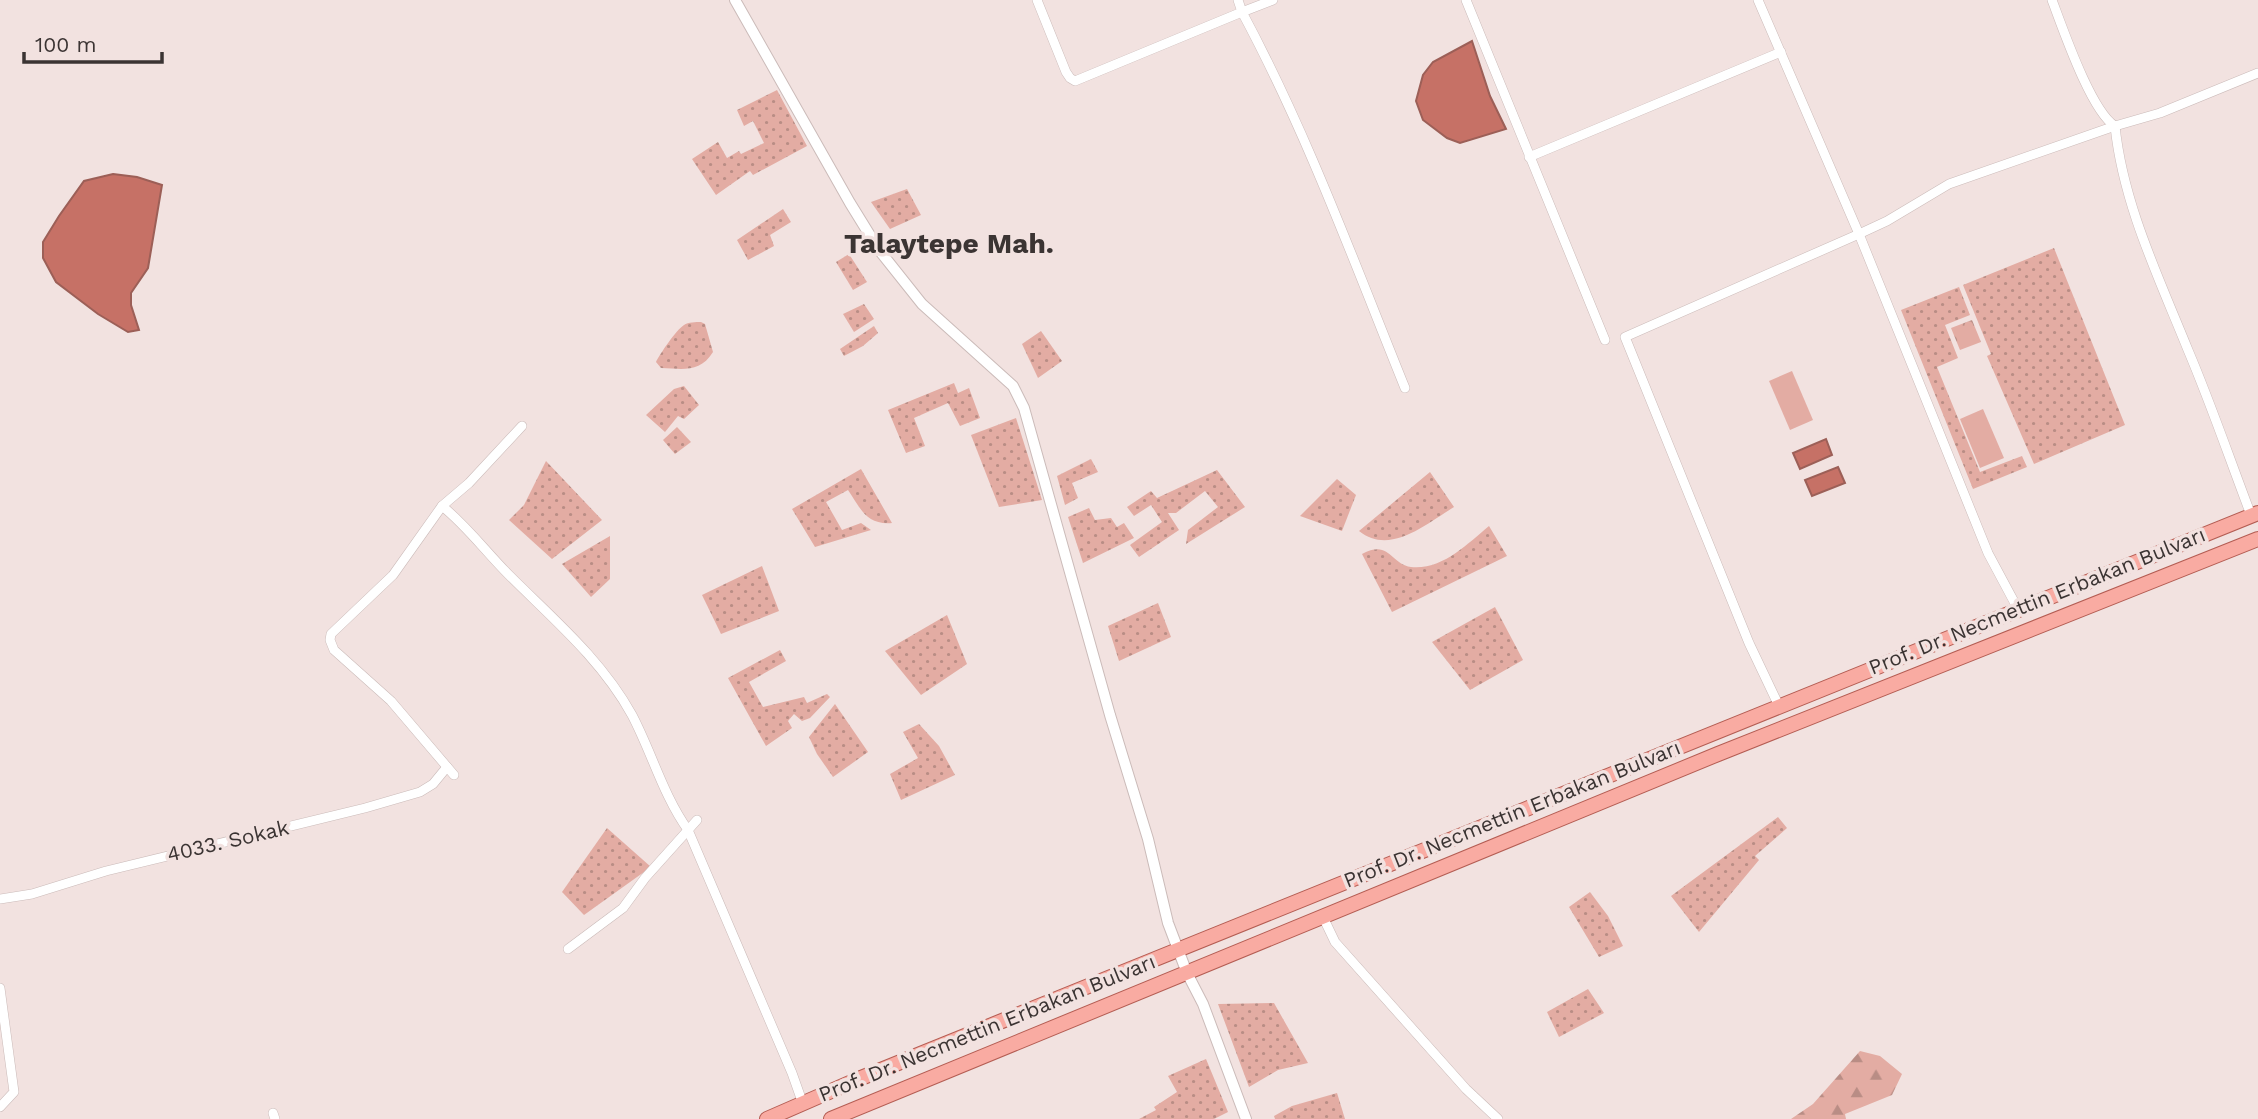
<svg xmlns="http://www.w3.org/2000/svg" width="2258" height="1119" viewBox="0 0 2258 1119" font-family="'Work Sans',sans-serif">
	<defs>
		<pattern id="grass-dots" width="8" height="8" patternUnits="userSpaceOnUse" patternTransform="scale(1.75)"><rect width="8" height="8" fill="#e3aca3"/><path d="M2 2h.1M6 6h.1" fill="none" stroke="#b98d85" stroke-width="1.8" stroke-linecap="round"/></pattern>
		<pattern id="forest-firs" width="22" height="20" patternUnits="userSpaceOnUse" patternTransform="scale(1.75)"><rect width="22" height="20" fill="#e3aca3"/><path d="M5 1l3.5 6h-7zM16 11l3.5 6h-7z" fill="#b98d85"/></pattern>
		<pattern id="park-crowns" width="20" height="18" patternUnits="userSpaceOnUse" patternTransform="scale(1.75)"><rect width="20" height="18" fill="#e3aca3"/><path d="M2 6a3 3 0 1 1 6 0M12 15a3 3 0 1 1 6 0" fill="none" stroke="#b98d85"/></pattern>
	</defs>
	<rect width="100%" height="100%" fill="#f2e2e0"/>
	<g fill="url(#grass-dots)">
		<path d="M 777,90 L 807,146 L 753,175 L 750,171 L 716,195 L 692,159 L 718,142 L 727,158 L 739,151 L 741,154 L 764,143 L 753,121 L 744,126 L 737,110 Z"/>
		<path d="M 907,189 L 921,215 L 890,229 L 871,202 Z"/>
		<path d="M 783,209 L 791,222 L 770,235 L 774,246 L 748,260 L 737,240 Z"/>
		<path d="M 2054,248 L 2125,425 L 2034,464 L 1987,356 L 1991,354 L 1963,285 Z"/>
		<path d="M 849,254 L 867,282 L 853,290 L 836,262 Z"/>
		<path d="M 1959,287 L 1970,315 L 1945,325 L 1958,358 L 1937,367 L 1980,472 L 2022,456 L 2027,467 L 1973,489 L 1901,310 Z"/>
		<path d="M 864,304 L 874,319 L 854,332 L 843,314 Z"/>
		<path d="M 701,322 L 705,324 L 713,352 C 700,373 683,369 661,368 L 656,362 C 660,354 676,330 684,325 C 688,322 696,322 701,322 Z"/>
		<path d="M 874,326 L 878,333 L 863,346 L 844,356 L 840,349 Z"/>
		<path d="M 1041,331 L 1062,361 L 1038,378 L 1022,344 Z"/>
		<path d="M 954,383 L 958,393 L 969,388 L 980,418 L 960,426 L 948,403 L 914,418 L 925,446 L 906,453 L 888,410 Z"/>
		<path d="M 684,386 L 699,405 L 684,419 L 678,416 L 665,432 L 646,415 L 674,389 Z"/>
		<path d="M 1016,418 L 1042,500 L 999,507 L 971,435 Z"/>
		<path d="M 677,427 L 691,442 L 675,454 L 663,440 Z"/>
		<path d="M 1091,459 L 1098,472 L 1072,483 L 1078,498 L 1065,505 L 1057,476 Z"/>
		<path d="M 546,461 L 602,520 L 552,559 L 509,520 L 524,505 Z"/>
		<path d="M 861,469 L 892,523 C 866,525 861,509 848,490 L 826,502 L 842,530 L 861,523 L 871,530 L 815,547 L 792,509 Z"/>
		<path d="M 1217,470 L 1245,507 L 1186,544 L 1188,530 L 1218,507 L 1205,491 L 1176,513 L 1168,513 L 1179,530 L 1139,557 L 1130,545 L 1162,522 L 1151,505 L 1134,516 L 1127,507 L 1151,491 L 1157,498 Z"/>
		<path d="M 1430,472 L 1454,507 C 1426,524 1390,556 1359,531 Z"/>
		<path d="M 1337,479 L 1356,495 L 1342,531 L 1300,516 Z"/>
		<path d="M 1089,508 L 1095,520 L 1111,518 L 1117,527 L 1124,523 L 1134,538 L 1083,563 L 1068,517 Z"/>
		<path d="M 1489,526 L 1507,556 L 1392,612 L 1362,554 C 1390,539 1390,564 1411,567 C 1443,570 1467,544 1489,526 Z"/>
		<path d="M 610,536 L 610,579 L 591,597 L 562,564 Z"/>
		<path d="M 762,566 L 779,611 L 721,634 L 702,595 Z"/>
		<path d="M 1158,603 L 1171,637 L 1119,661 L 1108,626 Z"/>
		<path d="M 1495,607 L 1523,660 L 1470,690 L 1432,642 Z"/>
		<path d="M 947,615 L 967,664 L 921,695 L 885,651 Z"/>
		<path d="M 780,650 L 786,661 L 749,682 L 763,707 L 804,697 L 807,703 L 827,694 L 830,697 L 810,718 L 802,721 L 794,714 L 788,721 L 792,728 L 766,746 L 728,678 Z"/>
		<path d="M 835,704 L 868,752 L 833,777 L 817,754 L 809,737 Z"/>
		<path d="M 919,724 L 939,746 L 955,775 L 901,800 L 890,774 L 918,758 L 903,732 Z"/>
		<path d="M 1778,817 L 1787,828 L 1755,856 L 1759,860 L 1699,932 L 1671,896 Z"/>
		<path d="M 607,828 L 651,867 L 584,915 L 562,892 Z"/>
		<path d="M 1590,892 L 1608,916 L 1623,946 L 1599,957 L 1569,907 Z"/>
		<path d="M 1588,989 L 1604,1013 L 1559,1037 L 1547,1012 Z"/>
		<path d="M 1274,1003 L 1308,1063 L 1278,1070 L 1249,1087 L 1218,1004 Z"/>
		<path d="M 1206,1059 L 1228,1112 L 1214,1119 L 1139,1119 L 1156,1110 L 1154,1107 L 1177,1092 L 1168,1076 Z"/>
		<path d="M 1337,1093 L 1345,1119 L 1275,1119 L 1274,1116 L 1292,1106 Z"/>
	</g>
	<path fill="url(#forest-firs)" d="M 1860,1051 L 1880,1056 L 1902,1074 L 1892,1095 L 1845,1114 L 1846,1119 L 1791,1119 L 1813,1104 Z"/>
	<path fill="url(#park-crowns)" d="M 1972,320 L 1981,342 L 1960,350 L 1951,328 Z"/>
	<g fill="#e3aca3">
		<path d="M 1792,371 L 1813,420 L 1790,430 L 1769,381 Z"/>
		<path d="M 1983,409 L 2004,458 L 1980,468 L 1960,419 Z"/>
	</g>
	<g fill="#c67166" stroke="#9c5f57" stroke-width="2">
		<path d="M 1472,41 L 1490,96 L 1506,129 L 1460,143 L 1447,138 L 1423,120 L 1416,101 L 1423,75 L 1433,62 Z"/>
		<path d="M 113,174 L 137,177 L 162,185 L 148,268 L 131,293 L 131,305 L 139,330 L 128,332 L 98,314 L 56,282 L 43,258 L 43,242 L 59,216 L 84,181 Z"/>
		<path d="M 1826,439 L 1832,455 L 1800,469 L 1793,453 Z"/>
		<path d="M 1838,467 L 1845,483 L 1812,496 L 1805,480 Z"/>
	</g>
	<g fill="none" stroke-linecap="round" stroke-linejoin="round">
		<g stroke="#cbbbb9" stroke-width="10">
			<g id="minor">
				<path d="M 1037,0 L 1066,72 L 1070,78 L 1075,81 L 1242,12 L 1238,0"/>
				<path d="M 1273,0 L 1242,12 C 1307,133 1354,262 1405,388"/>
				<path d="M 1466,0 L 1605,340"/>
				<path d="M 1758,0 L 1859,234 L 1988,553 L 2018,609"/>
				<path d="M 2052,0 C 2063,29 2091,111 2115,126 L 2160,113 L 2258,73"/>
				<path d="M 1529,157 L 1781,52"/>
				<path d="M 442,506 C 467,526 486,552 509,575 C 553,619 601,659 632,715 C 652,753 663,795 688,830 L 792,1073 L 803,1104"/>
				<path d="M 1779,706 L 1749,643 L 1625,337 L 1859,234 L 1887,221 L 1949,184 L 2115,126 C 2123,204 2159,278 2188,350 C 2211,404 2230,460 2251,515"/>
				<path d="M 454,775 L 391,701 L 334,650 L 330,640 L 331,634 L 393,575 L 442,506 L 469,483 L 522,426"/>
				<path d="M 0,899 L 32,894 L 106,871 L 365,808 L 420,792 L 433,784 L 447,767"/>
				<path d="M 1323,917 L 1335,942 L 1466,1089 L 1498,1119"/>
				<path d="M 568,949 L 623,908 L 645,878 L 697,820"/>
				<path d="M 0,988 L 14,1092 L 0,1107"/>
				<path d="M 273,1113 L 275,1119"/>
			</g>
		</g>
		<g stroke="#cbbbb9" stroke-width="12">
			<path id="tertiary" d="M 735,0 L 850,203 L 879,250 L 922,304 L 1013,386 L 1024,408 L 1110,715 L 1148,839 L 1168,923 L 1187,973 L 1203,1004 L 1246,1119"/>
		</g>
		<g stroke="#b45d53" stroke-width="16">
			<g id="primary">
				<path d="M 767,1119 L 861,1078 L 2258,513"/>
				<path d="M 831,1119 L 1718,754 L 2258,539"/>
			</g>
		</g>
		<use href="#minor" stroke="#fff" stroke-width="9"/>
		<use href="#tertiary" stroke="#fff" stroke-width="10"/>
		<use href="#primary" stroke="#f9aba2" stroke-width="14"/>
	</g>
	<g text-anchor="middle" stroke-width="7" stroke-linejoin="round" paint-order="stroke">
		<g font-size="21" fill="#3b3433" stroke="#f2e2e0">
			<text transform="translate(2037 601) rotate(-22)" y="7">Prof. Dr. Necmettin Erbakan Bulvarı</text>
			<text transform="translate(1512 814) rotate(-22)" y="7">Prof. Dr. Necmettin Erbakan Bulvarı</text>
			<text transform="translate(228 841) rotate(-13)" y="7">4033. Sokak</text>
			<text transform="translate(987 1028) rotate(-22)" y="7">Prof. Dr. Necmettin Erbakan Bulvarı</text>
		</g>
		<g font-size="28" font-weight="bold" fill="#3b3433" stroke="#f2e2e0">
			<text x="949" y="253">Talaytepe Mah.</text>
		</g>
	</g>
	<path d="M24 52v10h138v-10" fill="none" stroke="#3b3433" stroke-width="3.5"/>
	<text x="35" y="52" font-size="21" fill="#3b3433" stroke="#f2e2e0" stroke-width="5" paint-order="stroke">100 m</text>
</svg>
